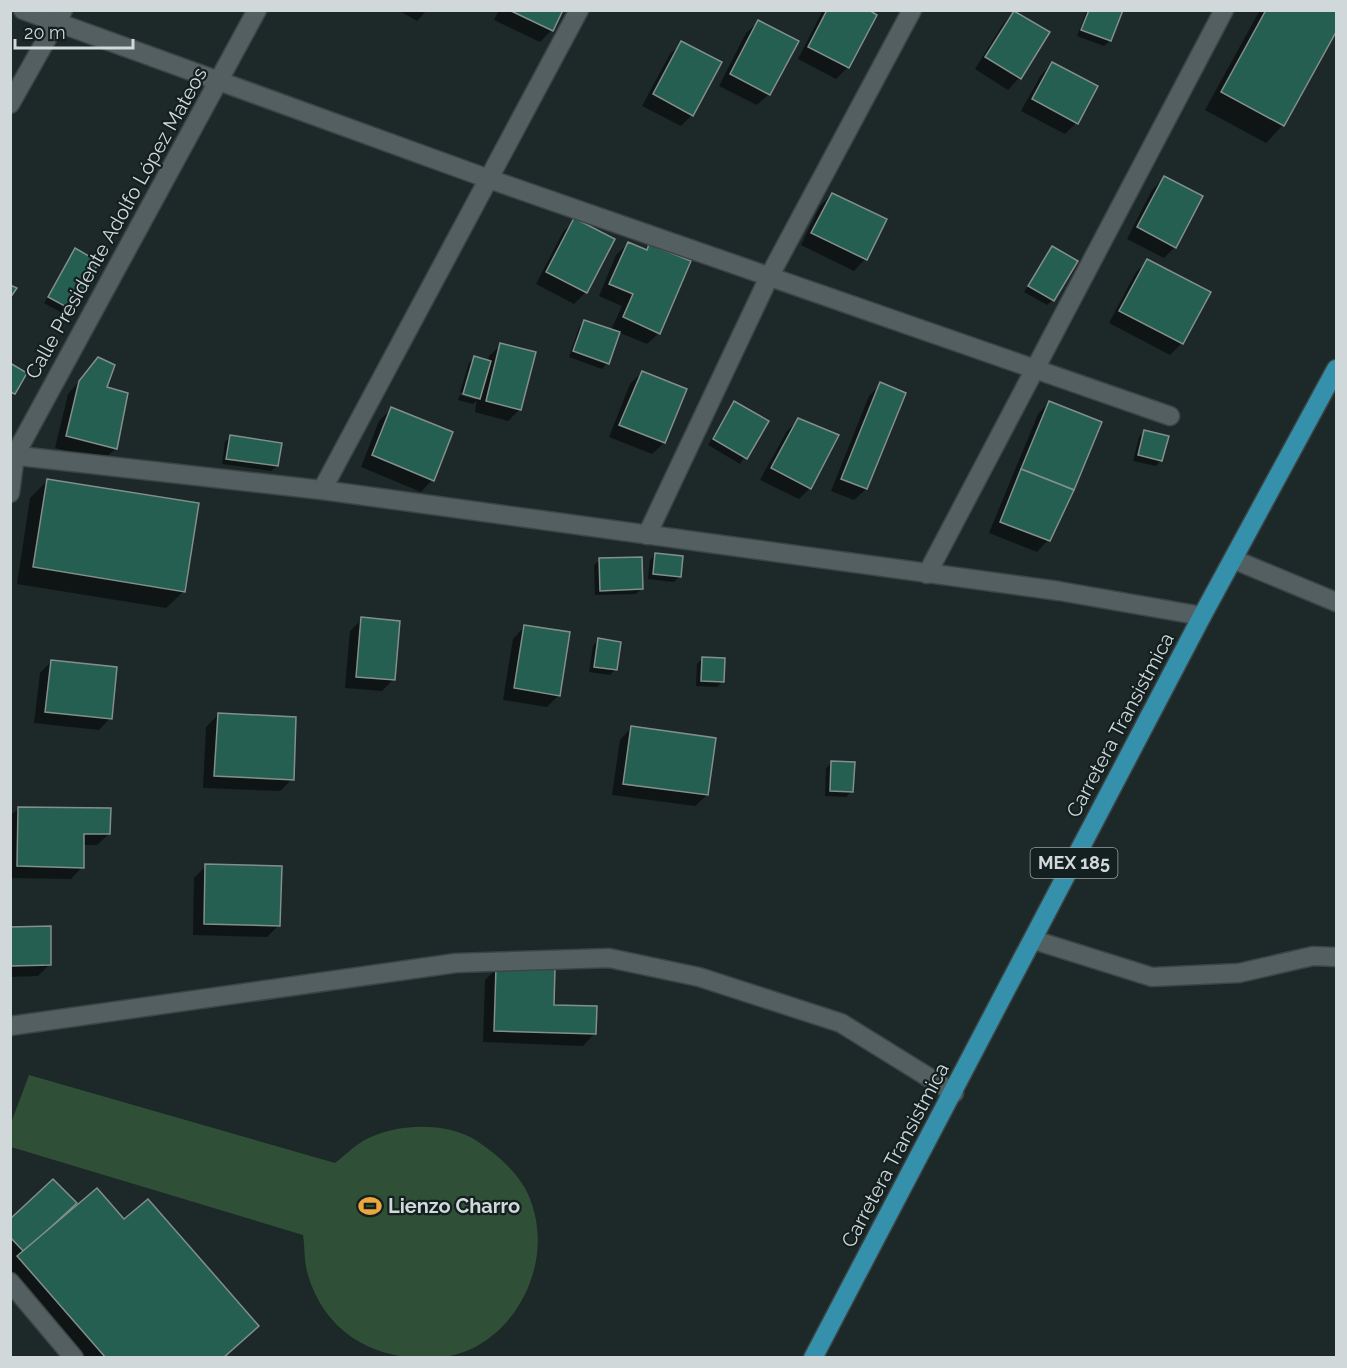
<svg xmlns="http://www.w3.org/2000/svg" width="1347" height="1368" viewBox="0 0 1347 1368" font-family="Raleway,sans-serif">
	<rect width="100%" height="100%" fill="#1d2829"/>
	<path fill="#304f37" d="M 29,1075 L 335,1163 C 344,1156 353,1147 363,1141 C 394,1123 447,1121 477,1141 C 496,1154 513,1168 525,1188 C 556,1246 528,1323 469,1350 C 456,1356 438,1358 424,1358 C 370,1358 324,1330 308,1275 C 304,1263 305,1248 303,1235 L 11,1147 L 11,1123 Z"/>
	<g fill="#0007">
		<path d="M 398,10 L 427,10 L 417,21 Z"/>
		<path d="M 499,10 L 561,10 L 552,30 L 540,42 L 494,20 Z"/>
		<path d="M 823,10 L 866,10 L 875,15 L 848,67 L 836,79 L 798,59 Z"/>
		<path d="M 1087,10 L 1121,10 L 1110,41 L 1104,46 L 1077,36 Z"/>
		<path d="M 1260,10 L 1336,10 L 1336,29 L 1283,125 L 1266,143 L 1205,110 Z"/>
		<path d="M 1014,12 L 1019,78 L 1008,90 L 975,69 L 1003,24 Z"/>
		<path d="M 758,22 L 769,94 L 757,105 L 719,86 L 746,33 Z"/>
		<path d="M 682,43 L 692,115 L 681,126 L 642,106 L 670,54 Z"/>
		<path d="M 1052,64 L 1076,123 L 1065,134 L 1021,111 L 1041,75 Z"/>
		<path d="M 1164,178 L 1175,247 L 1164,258 L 1127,239 L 1152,190 Z"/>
		<path d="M 832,194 L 885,220 L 865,259 L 854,271 L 801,245 L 820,206 Z"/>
		<path d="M 575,220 L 586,292 L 574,304 L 536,284 L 563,232 Z"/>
		<path d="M 628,244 L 645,250 L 649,246 L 659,333 L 647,344 L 618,332 L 607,363 L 602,369 L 569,357 L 579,327 L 585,322 L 611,330 L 622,306 L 599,296 L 616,255 Z"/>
		<path d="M 1052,248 L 1053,300 L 1047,305 L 1024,292 Z"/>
		<path d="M 75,250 L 71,309 L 66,315 L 44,303 Z"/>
		<path d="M 1148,261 L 1209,292 L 1182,343 L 1170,355 L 1109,323 L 1136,272 Z"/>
		<path d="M 501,345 L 520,409 L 508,421 L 475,412 L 477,397 L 460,392 L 469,363 L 474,358 L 488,361 L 489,356 Z"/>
		<path d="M 98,359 L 116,448 L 104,460 L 55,448 L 68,394 Z"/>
		<path d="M 642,372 L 685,390 L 664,443 L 652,454 L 609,437 L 630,384 Z"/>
		<path d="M 881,384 L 866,489 L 854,500 L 831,491 L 869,396 Z"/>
		<path d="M 460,395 L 477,400 L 473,404 L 458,400 Z"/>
		<path d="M 1049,402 L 1100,423 L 1048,540 L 1037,552 L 989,533 L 1038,414 Z"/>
		<path d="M 734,403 L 767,422 L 740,464 L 708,445 Z"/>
		<path d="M 391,409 L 432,480 L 421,492 L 361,467 L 379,421 Z"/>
		<path d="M 798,420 L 810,488 L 799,499 L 760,480 L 787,431 Z"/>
		<path d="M 1145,431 L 1161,460 L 1156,466 L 1133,461 L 1139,437 Z"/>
		<path d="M 231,436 L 277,466 L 271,471 L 222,464 L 225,442 Z"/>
		<path d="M 48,480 L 184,591 L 166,608 L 17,584 L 30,498 Z"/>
		<path d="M 655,555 L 679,577 L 674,582 L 648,579 L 650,560 Z"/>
		<path d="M 600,560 L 641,589 L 636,594 L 595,595 L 594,565 Z"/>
		<path d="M 362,619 L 394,679 L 382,691 L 345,688 L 350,631 Z"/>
		<path d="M 524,627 L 559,695 L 547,707 L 503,700 L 513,639 Z"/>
		<path d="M 598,640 L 616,669 L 610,675 L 589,672 L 593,646 Z"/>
		<path d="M 703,658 L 722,682 L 717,687 L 696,686 L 697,664 Z"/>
		<path d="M 51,662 L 110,718 L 99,730 L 34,723 L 40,673 Z"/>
		<path d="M 218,715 L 292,779 L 280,791 L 203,788 L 206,727 Z"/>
		<path d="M 631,728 L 707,795 L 695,806 L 612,795 L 620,740 Z"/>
		<path d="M 832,762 L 852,791 L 846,797 L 825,796 L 826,768 Z"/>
		<path d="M 19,808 L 109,834 L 97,845 L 83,845 L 82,867 L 71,879 L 10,878 L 10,816 Z"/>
		<path d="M 206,866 L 279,925 L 267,937 L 193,935 L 194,878 Z"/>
		<path d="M 10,929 L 50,964 L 38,976 L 10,977 Z"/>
		<path d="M 497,968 L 553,1006 L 594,1034 L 583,1046 L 483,1042 L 485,980 Z"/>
		<path d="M 60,1218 L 124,1221 L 257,1326 L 224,1358 L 64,1358 L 10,1296 L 10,1221 Z"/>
	</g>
	<g fill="#245f51" stroke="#838f8b" stroke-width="1.5">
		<path d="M 509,10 L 563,10 L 553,31 Z"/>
		<path d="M 827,10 L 869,10 L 877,15 L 849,68 L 808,47 Z"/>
		<path d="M 1089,10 L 1123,10 L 1111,41 L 1081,30 Z"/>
		<path d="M 1266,10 L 1336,10 L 1336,32 L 1284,126 L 1221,92 Z"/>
		<path d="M 1014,11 L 1050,32 L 1021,79 L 985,57 Z"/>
		<path d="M 758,20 L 799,41 L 770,95 L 730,74 Z"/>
		<path d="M 681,41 L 722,62 L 693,116 L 653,94 Z"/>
		<path d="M 1052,62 L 1098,86 L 1078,124 L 1032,99 Z"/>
		<path d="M 1164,176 L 1203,196 L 1176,248 L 1137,227 Z"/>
		<path d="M 832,193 L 887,219 L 867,260 L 811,233 Z"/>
		<path d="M 574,218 L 615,239 L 587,293 L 546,272 Z"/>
		<path d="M 628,242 L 647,250 L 649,244 L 691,261 L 660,334 L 623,317 L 633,294 L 609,284 Z"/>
		<path d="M 1052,246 L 1078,261 L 1054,301 L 1028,286 Z"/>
		<path d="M 75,248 L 99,262 L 72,310 L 48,297 Z"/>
		<path d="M 1147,259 L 1211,292 L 1183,344 L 1119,311 Z"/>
		<path d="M 10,285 L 17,288 L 10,298 Z"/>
		<path d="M 584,320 L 620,332 L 609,364 L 573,351 Z"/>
		<path d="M 500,343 L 536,352 L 521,410 L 486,401 Z"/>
		<path d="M 474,356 L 491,361 L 480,399 L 463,394 Z"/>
		<path d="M 98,357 L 115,365 L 107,387 L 128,393 L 117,449 L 66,436 L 79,381 Z"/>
		<path d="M 10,363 L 27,373 L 15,394 L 10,392 Z"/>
		<path d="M 642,371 L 687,389 L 665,443 L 619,425 Z"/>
		<path d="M 880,382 L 906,393 L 867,489 L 841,479 Z"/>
		<path d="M 734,401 L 769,421 L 747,459 L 713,439 Z"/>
		<path d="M 1049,401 L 1102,422 L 1074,490 L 1021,469 Z"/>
		<path d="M 391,407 L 453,432 L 434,481 L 372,455 Z"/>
		<path d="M 798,418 L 839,435 L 811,489 L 771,468 Z"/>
		<path d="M 1144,430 L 1169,436 L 1162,461 L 1138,455 Z"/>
		<path d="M 230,435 L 282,443 L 278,466 L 226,459 Z"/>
		<path d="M 1021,469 L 1074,490 L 1050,541 L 1000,522 Z"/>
		<path d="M 47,479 L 199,503 L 185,592 L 33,567 Z"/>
		<path d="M 655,553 L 683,556 L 681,577 L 653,574 Z"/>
		<path d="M 642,557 L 643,589 L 600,591 L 599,558 Z"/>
		<path d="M 361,617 L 400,621 L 395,680 L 356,677 Z"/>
		<path d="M 524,625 L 570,632 L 560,696 L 514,688 Z"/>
		<path d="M 598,638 L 621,642 L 617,670 L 594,667 Z"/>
		<path d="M 702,657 L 725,658 L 724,682 L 701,681 Z"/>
		<path d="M 51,660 L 117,667 L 112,719 L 45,712 Z"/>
		<path d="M 218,713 L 296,717 L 294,780 L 214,776 Z"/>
		<path d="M 631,726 L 716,738 L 708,795 L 623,784 Z"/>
		<path d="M 831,761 L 855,762 L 853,792 L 830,791 Z"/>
		<path d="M 18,807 L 111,808 L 110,834 L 84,834 L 84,868 L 17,866 Z"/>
		<path d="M 205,864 L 282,866 L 280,926 L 204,924 Z"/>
		<path d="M 51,926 L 51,965 L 10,966 L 10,927 Z"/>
		<path d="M 496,967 L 555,968 L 554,1005 L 597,1006 L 596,1034 L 494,1031 Z"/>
		<path d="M 53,1179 L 77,1203 L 24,1252 L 10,1237 L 10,1219 Z"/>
		<path d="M 97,1188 L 124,1219 L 148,1199 L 259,1326 L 223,1358 L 106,1358 L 17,1256 Z"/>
	</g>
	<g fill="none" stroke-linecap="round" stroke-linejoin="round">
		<g stroke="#3c4546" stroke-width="21">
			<g id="lane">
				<path d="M 1034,940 L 1152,977 L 1239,973 L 1313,956 L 1336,957"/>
				<path d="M 10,1282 L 74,1358"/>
			</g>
		</g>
		<g stroke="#3c4546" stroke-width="21">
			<g id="street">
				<path d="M 23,10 L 489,179 L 1170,416"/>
				<path d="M 10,104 L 63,10"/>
				<path d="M 10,455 L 322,490 L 1059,591 L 1202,616"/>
				<path d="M 322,490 L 579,10"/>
				<path d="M 10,493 L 15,455 L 257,10"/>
				<path d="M 647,535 L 770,275 L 912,10"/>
				<path d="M 1235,560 L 1336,602"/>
				<path d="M 927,574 L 1224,10"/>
				<path d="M 10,1026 L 456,963 L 609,958 L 699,977 L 841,1023 L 954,1093"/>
			</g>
		</g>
		<g stroke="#3c4546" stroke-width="21">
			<path id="primary" d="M 813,1358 L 1202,616 L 1336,369"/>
		</g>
		<use href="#lane" stroke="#535f60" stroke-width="18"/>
		<use href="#street" stroke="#535f60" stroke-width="18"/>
		<use href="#primary" stroke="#3590ac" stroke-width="18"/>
	</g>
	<defs>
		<g id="stadium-bare" transform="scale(1.8)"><path d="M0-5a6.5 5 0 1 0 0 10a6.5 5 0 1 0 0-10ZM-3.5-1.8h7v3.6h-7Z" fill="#eda83b" stroke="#141f1f" stroke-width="2.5" paint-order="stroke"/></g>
	</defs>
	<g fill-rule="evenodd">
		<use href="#stadium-bare" x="370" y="1206"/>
	</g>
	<g text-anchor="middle" stroke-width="4.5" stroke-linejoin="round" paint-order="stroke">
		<rect fill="#141f1f" stroke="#98a0a1" stroke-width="1.5" x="1030.5" y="848" width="87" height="30" rx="4.5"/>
		<g font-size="18" font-weight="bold" fill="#d1d8d9">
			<text x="1074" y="869">MEX 185</text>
		</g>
		<g font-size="20" fill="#d1d8d9" stroke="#141f1f">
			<text transform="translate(116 223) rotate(-61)" y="7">Calle Presidente Adolfo López Mateos</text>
			<text transform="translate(1120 725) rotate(-62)" y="7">Carretera Transistmica</text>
			<text transform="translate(895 1155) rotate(-62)" y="7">Carretera Transistmica</text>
		</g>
		<g font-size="20" font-weight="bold" fill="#d1d8d9" stroke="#141f1f" text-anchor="start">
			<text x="388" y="1213">Lienzo Charro</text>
		</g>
	</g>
	<rect width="1347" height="1368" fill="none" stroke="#d1d8d9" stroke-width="24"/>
	<path d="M15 39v9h118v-9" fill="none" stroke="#d1d8d9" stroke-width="3"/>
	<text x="24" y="39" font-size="18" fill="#d1d8d9" stroke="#141f1f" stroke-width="4.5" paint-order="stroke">20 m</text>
</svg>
